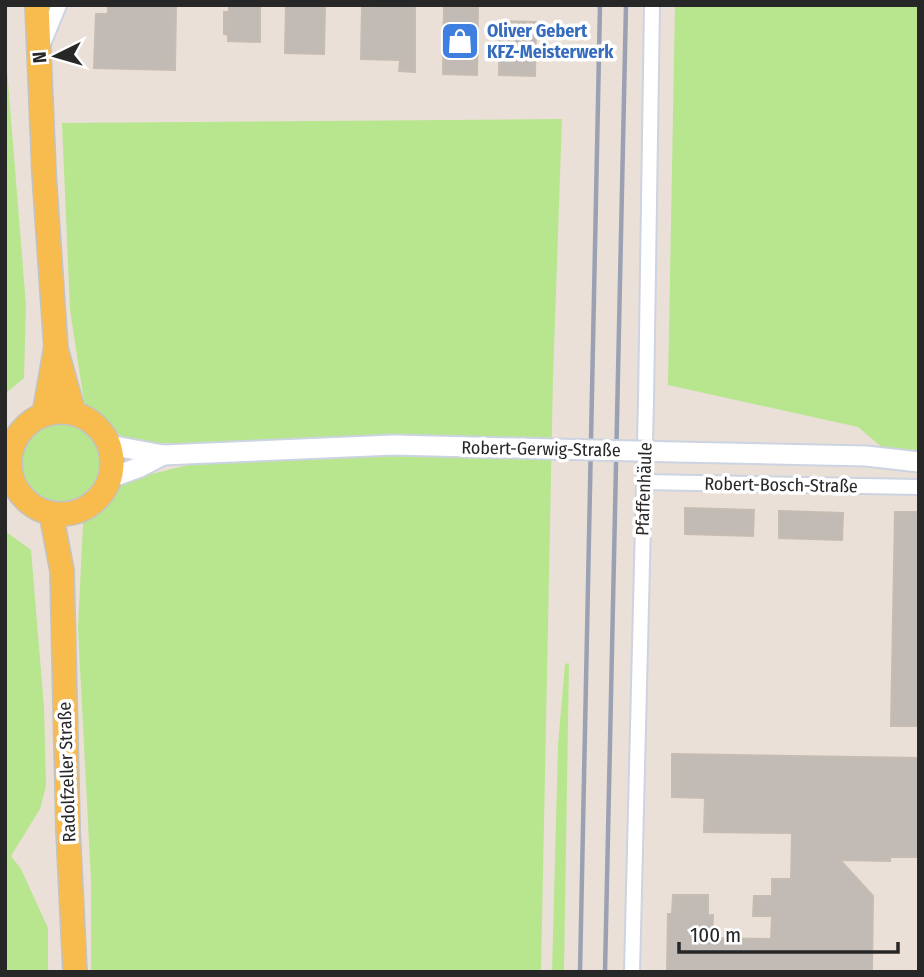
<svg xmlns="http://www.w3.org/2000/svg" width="924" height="977" viewBox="0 0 924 977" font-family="'Fira Sans Condensed',sans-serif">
	<rect width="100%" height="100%" fill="#ebe0d7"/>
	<g fill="#b7e68f">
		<path d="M 675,5 L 919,5 L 919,450 L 884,449 L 858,427 L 668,385 Z"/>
		<path d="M 5,44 L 26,305 L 24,378 L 5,394 Z"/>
		<path d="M 562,119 L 553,378 L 541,972 L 91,972 L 91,880 L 78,629 L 83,523 L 127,480 L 188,465 L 186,443 L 155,443 L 121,436 L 84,402 L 70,310 L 62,123 Z"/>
		<circle cx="64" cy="464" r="45"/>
		<path d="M 5,531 L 31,550 L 44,707 L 46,786 L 40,809 L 11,856 L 21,869 L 48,928 L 48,972 L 5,972 Z"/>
		<path d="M 569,663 L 564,972 L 552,972 L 558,745 L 565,664 Z"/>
	</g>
	<g fill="#c2bab4" stroke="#c6bcb1" stroke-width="2">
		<path d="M 108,5 L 176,5 L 175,70 L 94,68 L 96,14 L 108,14 Z"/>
		<path d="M 229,5 L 260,5 L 260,42 L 228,41 L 228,35 L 224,34 L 224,12 L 229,12 Z"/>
		<path d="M 286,5 L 325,5 L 324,54 L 285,53 Z"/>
		<path d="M 372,5 L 415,5 L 415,72 L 399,71 L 400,60 L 361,59 L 362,7 L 372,8 Z"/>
		<path d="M 444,7 L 478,7 L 477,75 L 443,74 Z"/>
		<path d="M 500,21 L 536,22 L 535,76 L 499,75 Z"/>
		<path d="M 685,508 L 754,510 L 753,536 L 685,534 Z"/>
		<path d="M 779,511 L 843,513 L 842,540 L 779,538 Z"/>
		<path d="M 895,512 L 919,512 L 919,726 L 891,726 Z"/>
		<path d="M 672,754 L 919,758 L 919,857 L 890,857 L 890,861 L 840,860 L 873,896 L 872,972 L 667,972 L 668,914 L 672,914 L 673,895 L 708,895 L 708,915 L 713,915 L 712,938 L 771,939 L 772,916 L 753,916 L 754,896 L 772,896 L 772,879 L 791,879 L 792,833 L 704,832 L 705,798 L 672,797 Z"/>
	</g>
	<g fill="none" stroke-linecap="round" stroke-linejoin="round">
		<g stroke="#ccd3e1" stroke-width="18">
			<g id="street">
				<path d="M 43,44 L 59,5"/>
				<path d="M 644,482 L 919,487"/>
				<path d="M 632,972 L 646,401 L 652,5"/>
			</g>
		</g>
		<g stroke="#ccd3e1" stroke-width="23">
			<g id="secondary">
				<path d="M 109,445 L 163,455 L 394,445 L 554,449"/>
				<path d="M 677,452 L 866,456 L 919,462"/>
				<path d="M 5,458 L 11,458"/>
				<path d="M 5,477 L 12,477"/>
				<path d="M 110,478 L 140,467 L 163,455"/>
			</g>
		</g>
		<g stroke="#c3c3c3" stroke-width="26">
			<g id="primary">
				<path d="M 37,5 L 44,173 L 56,349 L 74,413"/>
				<circle cx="61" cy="463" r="51"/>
				<path d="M 44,415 L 55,352"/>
				<path d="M 51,513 L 62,571 L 68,830 L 75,972"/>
			</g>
		</g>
		<use href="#street" stroke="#fff" stroke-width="14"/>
		<use href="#secondary" stroke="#fff" stroke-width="19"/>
		<use href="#primary" stroke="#f8bb4e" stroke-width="23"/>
		<g stroke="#9aa1b3" stroke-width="4.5">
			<path d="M 580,972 L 600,5"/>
			<path d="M 605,972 L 626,5"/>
		</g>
		<g stroke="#ccd3e1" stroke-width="23" stroke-linecap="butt">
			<path id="secondary-bridge" d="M 554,449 L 677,452"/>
		</g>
		<use href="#secondary-bridge" stroke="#fff" stroke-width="19"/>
	</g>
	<defs>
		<g id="shop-square" transform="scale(2.0125)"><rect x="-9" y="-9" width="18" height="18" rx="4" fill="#3f7fe0" stroke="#fff"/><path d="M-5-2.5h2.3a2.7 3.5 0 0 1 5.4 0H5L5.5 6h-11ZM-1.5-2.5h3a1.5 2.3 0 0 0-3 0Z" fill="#fff"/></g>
	</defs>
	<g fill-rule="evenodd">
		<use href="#shop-square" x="460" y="41"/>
	</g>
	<g text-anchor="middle" stroke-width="7" stroke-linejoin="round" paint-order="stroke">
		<g font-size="18" font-weight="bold" fill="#366cbe" stroke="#fff" text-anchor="start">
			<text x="487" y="37">Oliver Gebert<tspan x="487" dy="21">KFZ-Meisterwerk</tspan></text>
		</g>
		<g font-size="18" fill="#272727" stroke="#fff">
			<text transform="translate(541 449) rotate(1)" y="6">Robert-Gerwig-Straße</text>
			<text transform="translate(781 485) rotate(1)" y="6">Robert-Bosch-Straße</text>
			<text transform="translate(644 489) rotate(-88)" y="6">Pfaffenhäule</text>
			<text transform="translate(67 772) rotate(-92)" y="6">Radolfzeller Straße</text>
		</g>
	</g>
	<rect width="924" height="977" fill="none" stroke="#272727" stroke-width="14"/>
	<g transform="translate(56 56) rotate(265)" stroke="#ffffff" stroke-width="5" paint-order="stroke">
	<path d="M0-5L12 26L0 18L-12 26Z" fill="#272727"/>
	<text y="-10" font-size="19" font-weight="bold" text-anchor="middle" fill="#272727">N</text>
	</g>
	<path d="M679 942v10h219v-10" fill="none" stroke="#272727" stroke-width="3.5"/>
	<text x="690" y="942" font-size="21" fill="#272727" stroke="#ffffff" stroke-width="5" paint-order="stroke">100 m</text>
</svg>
